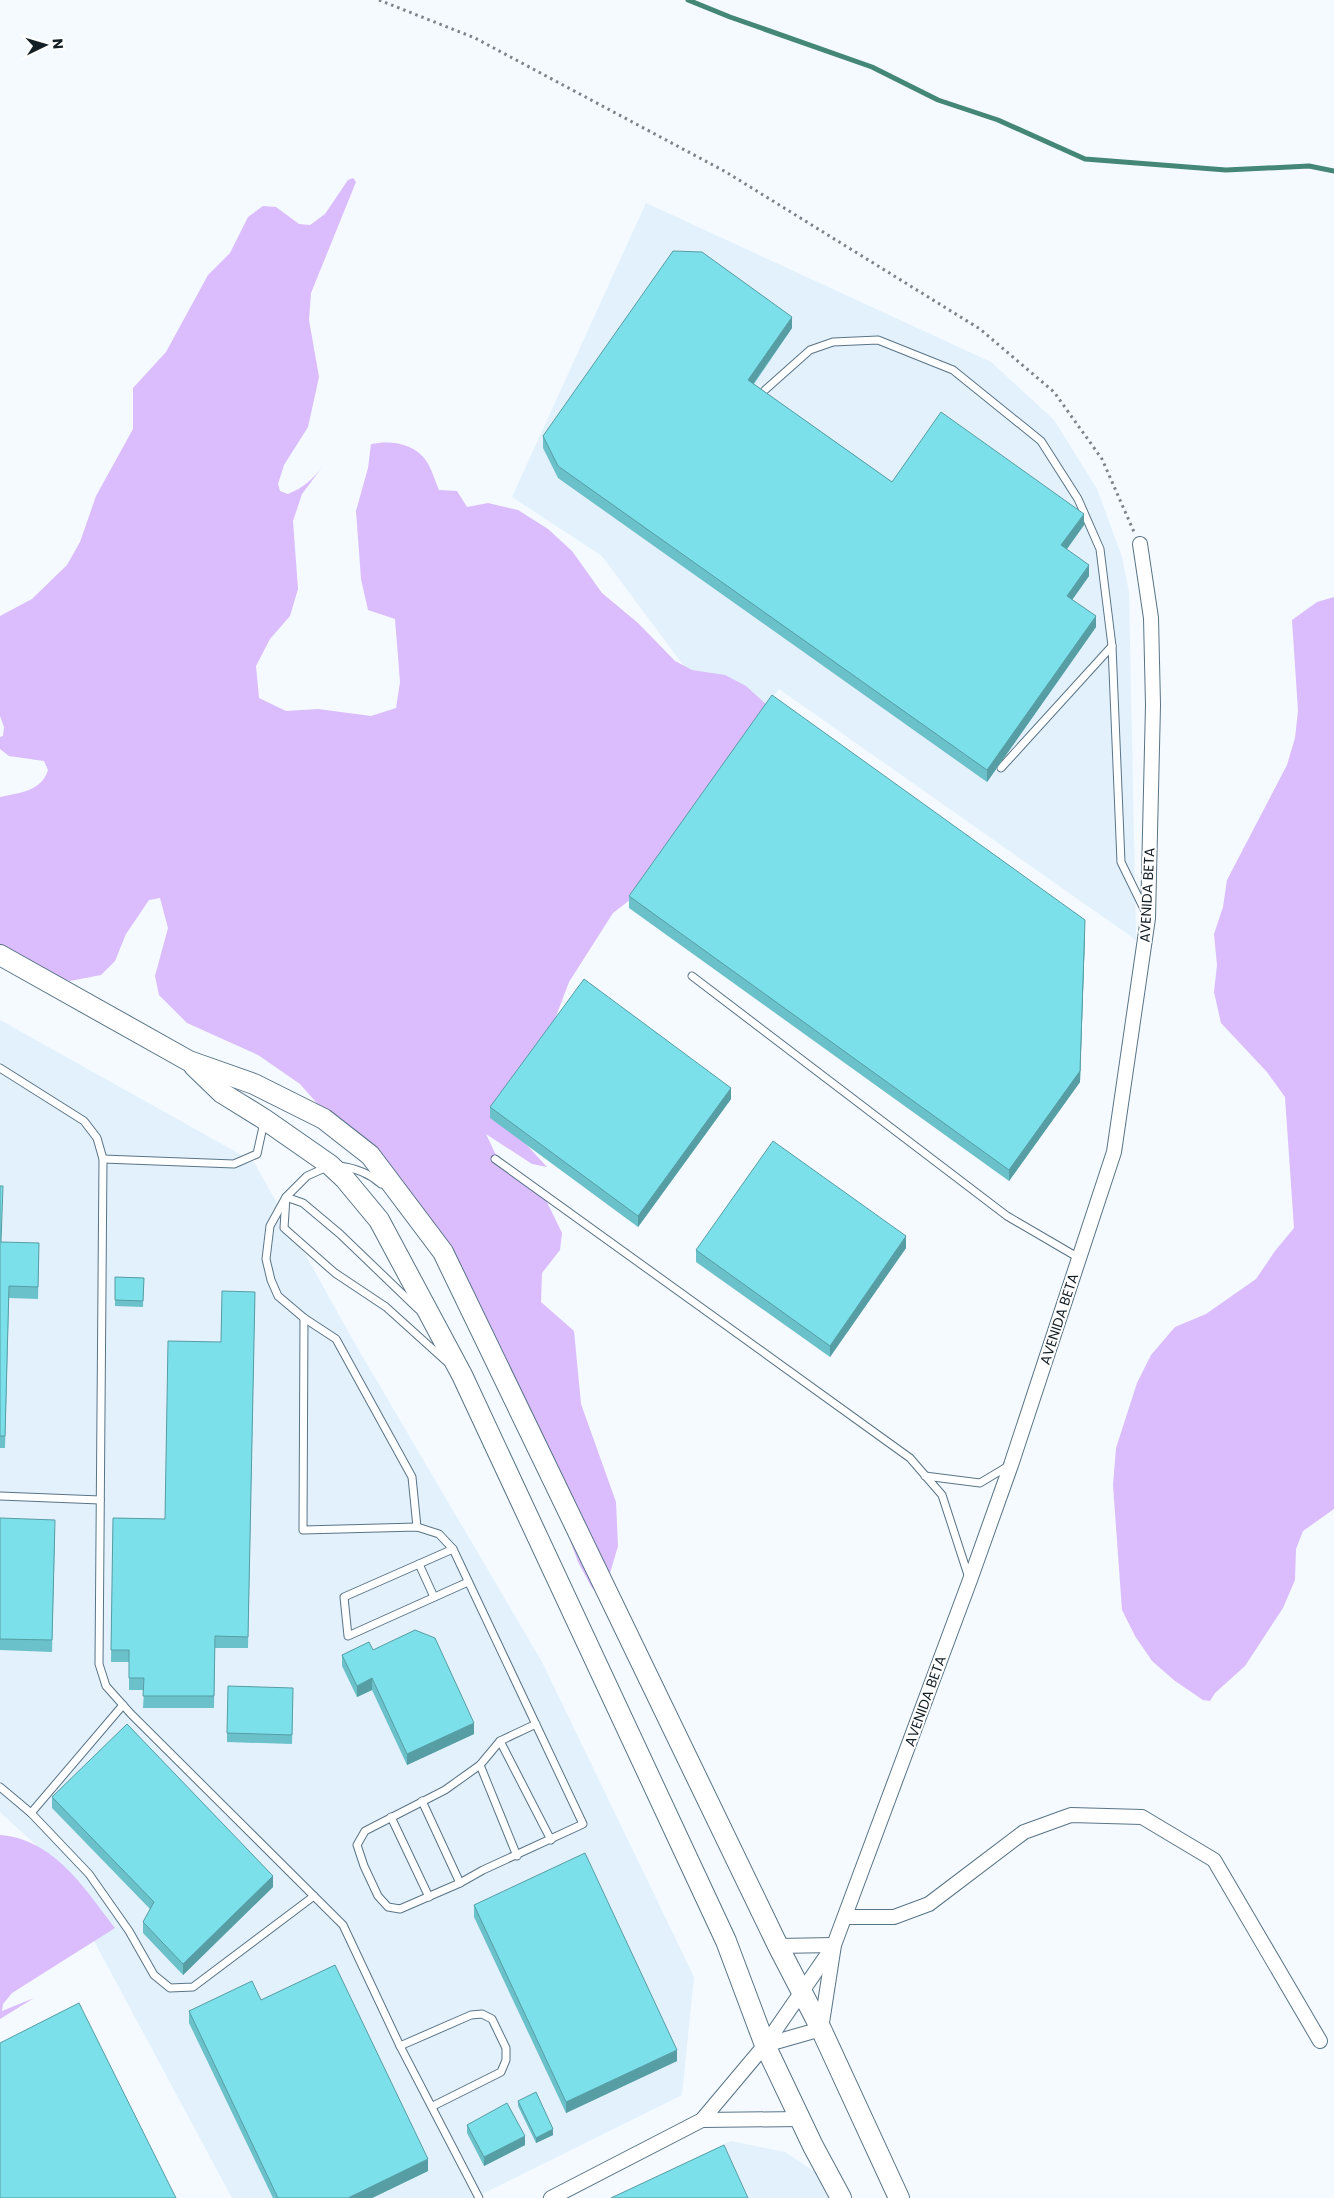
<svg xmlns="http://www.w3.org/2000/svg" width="1334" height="2198" viewBox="0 0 1334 2198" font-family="Poppins,sans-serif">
	<rect width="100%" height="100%" fill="#f4faff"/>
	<g fill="#e2f1fc">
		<path d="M 646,203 L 991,362 L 1054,420 L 1097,489 L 1122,557 L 1129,592 L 1136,940 L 779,689 L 739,740 L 602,556 L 512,497 Z"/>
		<path d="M 0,1020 L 254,1162 L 354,1342 L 542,1662 L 694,1977 L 682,2095 L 474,2198 L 232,2198 L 49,1857 L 0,1812 Z"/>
		<path d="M 731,2141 L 785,2152 L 817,2173 L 830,2198 L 610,2198 Z"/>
	</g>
	<g fill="#dbbcfd">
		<path d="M 353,178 L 356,182 L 311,293 L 309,320 L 319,377 L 308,427 L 284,465 L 278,484 L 280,491 L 288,494 C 303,488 313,479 323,466 L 302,494 L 293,521 L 298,589 L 290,616 L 270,639 L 256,666 L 259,698 L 286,711 L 318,709 L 371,716 L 396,708 L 400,682 L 395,619 L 368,610 L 361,579 L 356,511 L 368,468 L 371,444 C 391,440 415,443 427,462 C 432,470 435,481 439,490 L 457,491 L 467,507 L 488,503 L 518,510 L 548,529 L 572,551 L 602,593 L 638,623 L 675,661 L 692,670 L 725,675 L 746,686 L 768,706 L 666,872 L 613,913 L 569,982 L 513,1130 L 547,1167 L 532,1164 L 486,1134 L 495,1153 L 545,1198 L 562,1233 L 560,1250 L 542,1273 L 541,1302 L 574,1331 L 581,1404 L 616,1502 L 618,1546 L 603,1597 L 592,1588 L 578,1562 L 554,1497 L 434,1236 L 300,1084 L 258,1055 L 187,1023 L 159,995 L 155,976 L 168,928 L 160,898 L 149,900 L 126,934 L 115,961 L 101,975 L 70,981 L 39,971 L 0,946 L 0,797 C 19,793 42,791 48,770 L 44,761 L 9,756 L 0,749 L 0,737 L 3,736 L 4,727 L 0,716 L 0,616 L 32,599 L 67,565 L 80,542 L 96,496 L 133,429 L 133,388 L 166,352 L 208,275 L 230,253 L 248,217 L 263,206 L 276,207 L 299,224 L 310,225 L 325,214 L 348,180 Z"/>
		<path d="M 1334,597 L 1334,1509 L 1303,1531 L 1296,1549 L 1295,1580 L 1283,1608 L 1245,1666 L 1215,1693 L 1210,1701 L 1203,1700 L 1175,1681 L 1152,1661 L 1135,1636 L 1122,1610 L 1113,1485 L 1116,1448 L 1137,1383 L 1151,1355 L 1175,1327 L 1206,1314 L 1256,1279 L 1275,1251 L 1294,1228 L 1285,1097 L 1267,1072 L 1221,1023 L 1214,992 L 1217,965 L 1214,934 L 1223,907 L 1227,880 L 1287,765 L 1295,738 L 1298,711 L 1292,620 L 1317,602 Z"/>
		<path d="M 0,1835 C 54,1839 85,1889 115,1928 L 12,1993 L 3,2004 L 2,2011 L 34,1998 L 0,2019 Z"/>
	</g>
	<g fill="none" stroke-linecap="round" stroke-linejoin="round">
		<path stroke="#458776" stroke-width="5" d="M 688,0 L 730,17 L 872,67 L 938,100 L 998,120 L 1085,159 L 1226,170 L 1309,166 L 1334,171"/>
		<g stroke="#597487" stroke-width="9">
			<g id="service">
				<path d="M 765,390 L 810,350 L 833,342 L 878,340 L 953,370 L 1041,441 L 1078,499 L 1100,549 L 1112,646 L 1121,862 L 1145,911"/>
				<path d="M 1001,768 L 1112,646"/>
				<path d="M 692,976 L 1007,1216 L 1079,1258"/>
				<path d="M 0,1068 L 84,1121 L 97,1138 L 103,1159 L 99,1664 L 106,1686 L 131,1714 L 343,1925 L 400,2046 L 479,2198"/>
				<path d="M 103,1159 L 234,1164 L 257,1154 L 264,1122"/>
				<path d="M 495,1159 L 910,1458 L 942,1495 L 969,1578"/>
				<path d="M 339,1166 C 356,1168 369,1173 381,1184"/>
				<path d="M 327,1167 L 307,1176 L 286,1197 L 284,1228 L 335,1273 L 386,1307 L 447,1362"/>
				<path d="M 304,1318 L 303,1530 L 417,1527 L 439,1534 L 453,1549 L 583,1824 L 483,1870 L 460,1883 L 400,1909 L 388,1907 L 378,1896 L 364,1866 L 357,1845 L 365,1831 L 445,1790 L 480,1765 L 500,1741 L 536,1724"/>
				<path d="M 925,1476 L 980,1483 L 1010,1465"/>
				<path d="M 0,1496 L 100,1500"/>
				<path d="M 417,1527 L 412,1477 L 336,1339 L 304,1318 L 278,1296 L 271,1280 L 266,1259 L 270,1226 L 286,1197 L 303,1203 L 340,1234 L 418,1309"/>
				<path d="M 453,1549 L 344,1597 L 348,1636 L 468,1582"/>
				<path d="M 419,1564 L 434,1597"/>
				<path d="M 500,1741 L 551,1840"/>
				<path d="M 480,1765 L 517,1856"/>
				<path d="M 0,1787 L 31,1813 L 89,1874 L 129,1931 L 154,1975 L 170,1988 L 193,1987 L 314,1896"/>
				<path d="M 422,1801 L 460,1883"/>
				<path d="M 31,1813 L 123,1705"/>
				<path d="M 391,1817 L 429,1897"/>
				<path d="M 400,2046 L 471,2015 L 482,2014 L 492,2019 L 506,2048 L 506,2060 L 501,2072 L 433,2106"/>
			</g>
		</g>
		<g stroke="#597487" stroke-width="16">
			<g id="minor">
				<path d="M 845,1917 L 894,1917 L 929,1904 L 1024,1832 L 1071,1815 L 1142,1817 L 1214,1860 L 1320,2041"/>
				<path d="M 765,2045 L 821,2029 L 834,1945 L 778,1946"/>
				<path d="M 702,2120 L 801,2119"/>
				<path d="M 551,2198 L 702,2120 L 765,2045 L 834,1945 L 970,1580 L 1011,1465 L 1114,1152 L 1148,918 L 1153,705 L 1151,618 L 1140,544"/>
			</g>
		</g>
		<g stroke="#597487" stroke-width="22">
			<g id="secondary">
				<path d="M 0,955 L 189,1061 L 254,1084 L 324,1119 L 370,1155 L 443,1252 L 778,1946 L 821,2029 L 899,2198"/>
				<path d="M 194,1066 L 222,1093 L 264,1119 L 330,1165 L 345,1179 L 379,1220 L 462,1375 L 726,1941 L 765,2045 L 813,2146 L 841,2198"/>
			</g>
		</g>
		<path stroke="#7c848a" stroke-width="3" stroke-dasharray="2.5 4" stroke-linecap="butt" d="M 379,0 L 475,38 L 726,172 L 980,329 L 1054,392 L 1102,459 L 1134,532"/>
		<use href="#service" stroke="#fff" stroke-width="7"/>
		<use href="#minor" stroke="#fff" stroke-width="14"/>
		<use href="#secondary" stroke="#fff" stroke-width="20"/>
	</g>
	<g fill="#6bc1ca">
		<path d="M 792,328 L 754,384 L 892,482 L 1084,525 L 1067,549 L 1089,576 L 1072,600 L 1096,627 L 987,782 L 558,478 L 543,448 L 543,436 Z"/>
		<path d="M 629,896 L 1085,932 L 1080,1082 L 1009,1181 L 629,908 Z"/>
		<path d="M 731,1099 L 638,1227 L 490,1118 L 490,1107 Z"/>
		<path d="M 0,1186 L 1,1242 L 39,1254 L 38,1299 L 9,1298 L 5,1448 L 0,1448 Z"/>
		<path d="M 906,1248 L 830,1357 L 696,1262 L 696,1250 Z"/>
		<path d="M 115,1277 L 144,1278 L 143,1307 L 115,1306 Z"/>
		<path d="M 255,1292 L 248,1648 L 215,1648 L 214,1708 L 143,1708 L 144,1690 L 129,1690 L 129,1662 L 111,1662 L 113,1518 L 165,1519 L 221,1342 Z"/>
		<path d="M 0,1518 L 55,1531 L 52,1652 L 0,1650 Z"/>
		<path d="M 373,1650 L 474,1734 L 407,1765 L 372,1690 L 357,1697 L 342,1666 L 342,1655 Z"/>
		<path d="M 293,1688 L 292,1744 L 227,1742 L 227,1733 Z"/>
		<path d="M 52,1797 L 273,1887 L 183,1975 L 143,1933 L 143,1922 L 150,1909 L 52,1808 Z"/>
		<path d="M 474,1905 L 677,2061 L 566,2113 L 474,1917 Z"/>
		<path d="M 261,2000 L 428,2171 L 372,2198 L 273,2198 L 189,2023 L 189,2011 Z"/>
		<path d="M 518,2101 L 553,2135 L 536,2143 L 518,2106 Z"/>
		<path d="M 467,2125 L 525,2145 L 484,2166 L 467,2133 Z"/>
	</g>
	<g fill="#579da4">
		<path d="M 792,317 L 792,328 L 748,391 L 748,380 Z"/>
		<path d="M 1084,514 L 1084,525 L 1061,557 L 1061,545 Z"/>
		<path d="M 1089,565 L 1089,576 L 1067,607 L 1067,596 Z"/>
		<path d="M 1096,616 L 1096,627 L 987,782 L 987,770 Z"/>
		<path d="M 1085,932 L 1080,1082 L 1009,1181 L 1009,1170 Z"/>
		<path d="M 731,1088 L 731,1099 L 638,1227 L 638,1216 Z"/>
		<path d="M 906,1236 L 906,1248 L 830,1357 L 830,1346 Z"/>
		<path d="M 372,1678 L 372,1690 L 357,1697 L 357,1686 Z"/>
		<path d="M 474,1723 L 474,1734 L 407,1765 L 407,1754 Z"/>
		<path d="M 273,1876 L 273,1887 L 183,1975 L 183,1964 Z"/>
		<path d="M 677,2050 L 677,2061 L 566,2113 L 566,2102 Z"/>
		<path d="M 553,2129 L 553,2135 L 536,2143 L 536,2138 Z"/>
		<path d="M 525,2136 L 525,2145 L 484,2166 L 484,2157 Z"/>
		<path d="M 428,2159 L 428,2171 L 372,2198 L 348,2198 Z"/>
	</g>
	<g fill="#7ce0eb" stroke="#579da4">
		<path d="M 673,251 L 702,252 L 792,317 L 748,380 L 892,482 L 941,412 L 1084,514 L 1061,545 L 1089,565 L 1067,596 L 1096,616 L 987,770 L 558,466 L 543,436 Z"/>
		<path d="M 772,695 L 1085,920 L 1080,1071 L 1009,1170 L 629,896 Z"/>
		<path d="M 584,979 L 731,1088 L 638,1216 L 490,1107 Z"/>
		<path d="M 773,1141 L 906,1236 L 830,1346 L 696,1250 Z"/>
		<path d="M 0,1186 L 3,1186 L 1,1242 L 39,1243 L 38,1287 L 9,1286 L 5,1436 L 0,1436 Z"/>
		<path d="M 115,1277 L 144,1278 L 143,1301 L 115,1300 Z"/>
		<path d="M 222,1291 L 255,1292 L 248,1637 L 215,1636 L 214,1696 L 143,1696 L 144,1678 L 129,1678 L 129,1650 L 111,1650 L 113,1518 L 165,1519 L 168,1341 L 221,1342 Z"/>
		<path d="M 0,1518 L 55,1520 L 52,1640 L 0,1639 Z"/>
		<path d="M 415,1630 L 435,1638 L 474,1723 L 407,1754 L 372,1678 L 357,1686 L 342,1655 L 369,1642 L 373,1650 Z"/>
		<path d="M 228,1686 L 293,1688 L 292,1735 L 227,1733 Z"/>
		<path d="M 127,1724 L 273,1876 L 183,1964 L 143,1922 L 154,1902 L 52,1797 Z"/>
		<path d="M 585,1853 L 677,2050 L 566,2102 L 474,1905 Z"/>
		<path d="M 335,1965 L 428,2159 L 348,2198 L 278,2198 L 189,2011 L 252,1981 L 261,2000 Z"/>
		<path d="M 79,2003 L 176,2198 L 0,2198 L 0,2043 Z"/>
		<path d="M 536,2092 L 553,2129 L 536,2138 L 518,2101 Z"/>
		<path d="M 507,2103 L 525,2136 L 484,2157 L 467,2125 Z"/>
		<path d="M 724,2145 L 748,2198 L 611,2198 Z"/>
	</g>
	<g text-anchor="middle" stroke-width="4" stroke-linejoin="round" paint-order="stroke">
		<g font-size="14" fill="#131e25" stroke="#fff">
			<text transform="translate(1147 895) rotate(-87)" y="5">AVENIDA BETA</text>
			<text transform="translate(1059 1319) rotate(-72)" y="5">AVENIDA BETA</text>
			<text transform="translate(925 1701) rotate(-70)" y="5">AVENIDA BETA</text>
		</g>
	</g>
	<g transform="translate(45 45) rotate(85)" stroke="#ffffff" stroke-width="4" paint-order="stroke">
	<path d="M0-4L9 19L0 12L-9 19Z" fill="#131e25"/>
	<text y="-8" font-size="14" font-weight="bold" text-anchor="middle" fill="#131e25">N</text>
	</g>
</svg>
